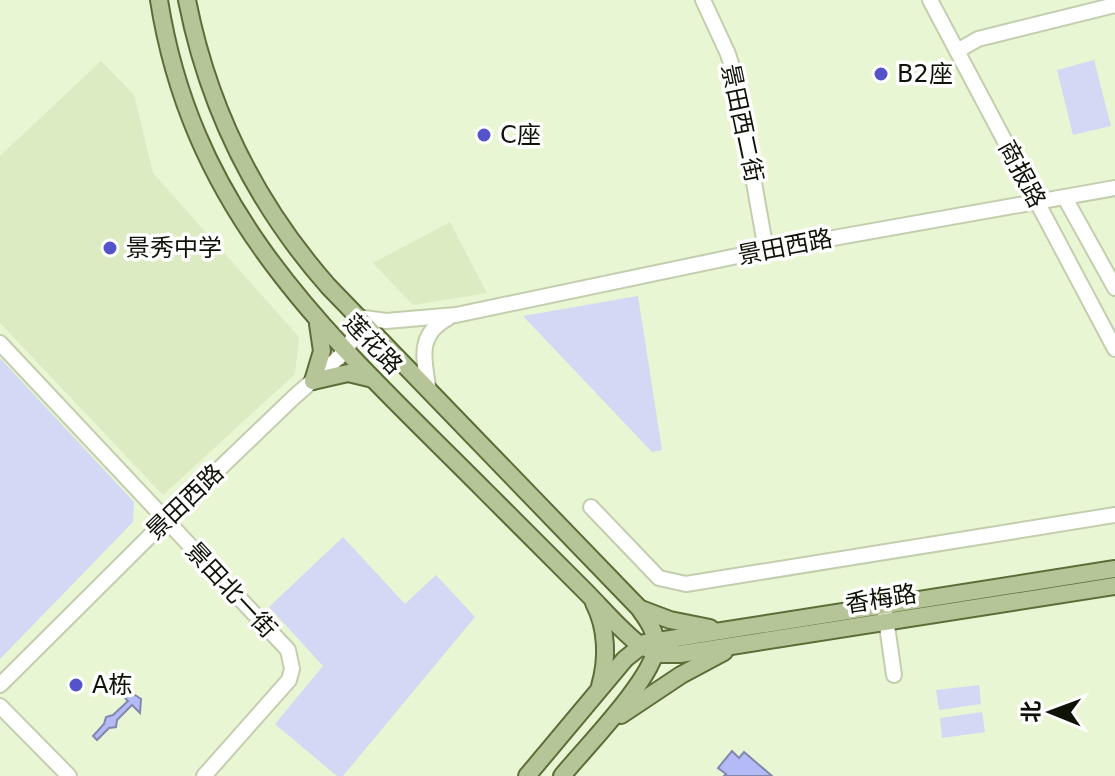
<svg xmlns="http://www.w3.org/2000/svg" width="1115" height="776" viewBox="0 0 1115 776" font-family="'DejaVu Sans','Noto Sans SC',sans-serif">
	<rect width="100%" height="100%" fill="#e9f6d4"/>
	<g fill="#dcebc2">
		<path d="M 101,61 L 134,95 L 153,173 L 299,337 L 295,374 L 163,495 L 0,323 L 0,156 Z"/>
		<path d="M 450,222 L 487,293 L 413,305 L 373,263 Z"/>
	</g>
	<g fill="#d3d8f5">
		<path d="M 1094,60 L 1111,126 L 1073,135 L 1057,70 Z"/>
		<path d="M 638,296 L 662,450 L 652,452 L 523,316 Z"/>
		<path d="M 0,358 L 134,502 L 133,522 L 0,659 Z"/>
		<path d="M 343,537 L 405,604 L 436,575 L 475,617 L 343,776 L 337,776 L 275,724 L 323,666 L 269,607 Z"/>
		<path d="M 979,685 L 981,704 L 939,710 L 936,690 Z"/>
		<path d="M 982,712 L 985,732 L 942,738 L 940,718 Z"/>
	</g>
	<g fill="#b3baf5" stroke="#8288ae" stroke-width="2">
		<path d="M 129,691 L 141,699 L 140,713 L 132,705 L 117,720 L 116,727 L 109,728 L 97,740 L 93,736 L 104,724 L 106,717 L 113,715 L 128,701 L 120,693 Z"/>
		<path d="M 732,751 L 739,758 L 744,752 L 772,776 L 724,776 L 726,774 L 718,768 Z"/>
	</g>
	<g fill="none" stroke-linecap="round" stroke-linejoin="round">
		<g stroke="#c2cead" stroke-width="18">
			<g id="minor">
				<path d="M 703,0 L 728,54 L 735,76 L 766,250"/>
				<path d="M 930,0 L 1115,349"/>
				<path d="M 957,51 L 978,39 L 1115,5"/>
				<path d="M 1065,198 L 1115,288"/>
				<path d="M 0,343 L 288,650 L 292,669 L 289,680 L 204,776"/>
				<path d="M 429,391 C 424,360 416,335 448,318"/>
				<path d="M 591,507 L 659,578 L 686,584 L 1115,515"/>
				<path d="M 885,612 L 894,675"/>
				<path d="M 0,685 L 166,520 L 293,398 L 346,351 L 355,334 L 357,317 L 386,321 L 456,315 L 766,250 L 1115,188"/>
				<path d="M 0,706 L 69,776"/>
			</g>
		</g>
		<g stroke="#5c6e38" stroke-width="20">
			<g id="major">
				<path d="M 159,0 C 194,222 336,341 485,491 C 518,524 551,557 584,590 C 603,609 620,630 641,646 L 661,654 L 680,654 L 1115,586"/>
				<path d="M 187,0 C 208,107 256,204 328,286 L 639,608 C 647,619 657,633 656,647 C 653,679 584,749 562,776"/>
				<path d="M 313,381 L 322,351 L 318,324"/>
				<path d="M 313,381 L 348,373 L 373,379"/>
				<path d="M 594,603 C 607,628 608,659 600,686"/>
				<path d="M 641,609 L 670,620 L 710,628"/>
				<path d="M 621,715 L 681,675 L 724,652"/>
				<path d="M 527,776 L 625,659 L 645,643 L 1115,569"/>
			</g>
		</g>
		<use href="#minor" stroke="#fff" stroke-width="14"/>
		<use href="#major" stroke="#b6c598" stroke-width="16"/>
	</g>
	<g fill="#5553ca" stroke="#fff" stroke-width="3">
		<circle cx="881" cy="74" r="8"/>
		<circle cx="484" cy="135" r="8"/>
		<circle cx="110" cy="248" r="8"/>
		<circle cx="76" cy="685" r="8"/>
	</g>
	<g text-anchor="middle" stroke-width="7" stroke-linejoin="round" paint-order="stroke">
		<g font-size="24" fill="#0e1207" stroke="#fff" text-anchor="start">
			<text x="897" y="82">B2座</text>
			<text x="500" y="143">C座</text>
			<text x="126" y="256">景秀中学</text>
			<text x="92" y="693">A栋</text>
		</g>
		<g font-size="24" fill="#0e1207" stroke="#fff">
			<text transform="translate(742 123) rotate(78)" y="8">景田西二街</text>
			<text transform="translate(1022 174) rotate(62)" y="8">商报路</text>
			<text transform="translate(785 247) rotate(-11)" y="8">景田西路</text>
			<text transform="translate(373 344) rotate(46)" y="8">莲花路</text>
			<text transform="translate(185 502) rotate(-44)" y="8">景田西路</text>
			<text transform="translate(231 590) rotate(47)" y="8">景田北一街</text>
			<text transform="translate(881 599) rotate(-9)" y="8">香梅路</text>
		</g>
	</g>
	<g transform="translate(1051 712) rotate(271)" stroke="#ffffff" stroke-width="6" paint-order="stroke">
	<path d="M0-6L14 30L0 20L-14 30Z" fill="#0e1207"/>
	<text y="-12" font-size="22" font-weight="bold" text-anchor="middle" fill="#0e1207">北</text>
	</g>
</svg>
